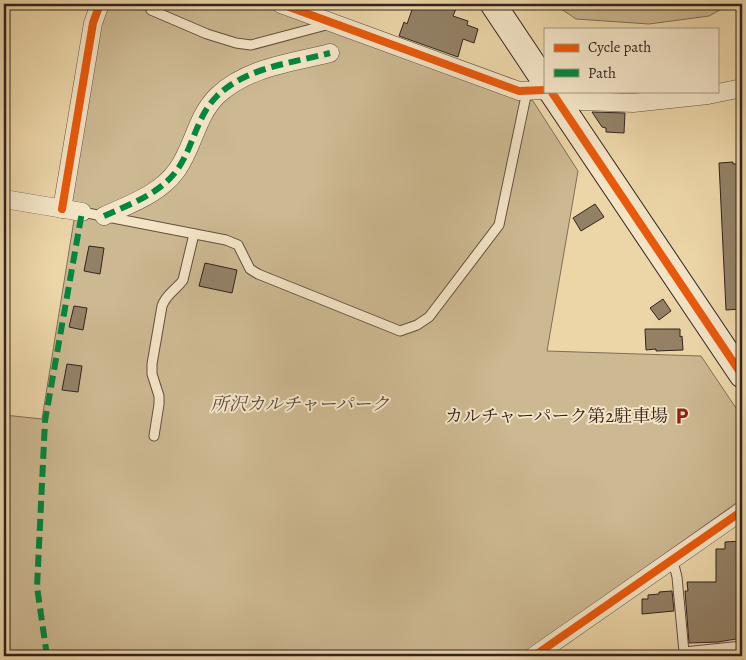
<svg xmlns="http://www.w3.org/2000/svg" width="746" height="660" viewBox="0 0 746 660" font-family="Alegreya,'Noto Serif JP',serif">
	<rect width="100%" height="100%" fill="#ecd6a8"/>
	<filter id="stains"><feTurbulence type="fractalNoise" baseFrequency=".004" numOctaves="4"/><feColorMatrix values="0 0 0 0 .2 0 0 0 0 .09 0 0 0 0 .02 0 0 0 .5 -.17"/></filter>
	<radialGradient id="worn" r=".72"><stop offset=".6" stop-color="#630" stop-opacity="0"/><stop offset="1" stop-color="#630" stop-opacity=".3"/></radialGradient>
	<g fill="#ccb891" stroke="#7f6e58">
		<path d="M 106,4 L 266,4 L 533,101 L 578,171 L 547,351 L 701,356 L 742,417 L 742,499 L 542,641 L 523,656 L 4,656 L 4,415 L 42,419 L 74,220 L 67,203 L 89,78 Z"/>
		<path d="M 554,4 L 731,4 L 709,16 L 649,24 L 576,19 Z"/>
	</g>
	<g fill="#938166" stroke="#32241f">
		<path d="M 414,4 L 458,4 L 453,16 L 468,21 L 467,25 L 478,29 L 474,43 L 463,39 L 458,57 L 399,36 L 404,22 L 407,24 Z"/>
		<path d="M 592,112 L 625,113 L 624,133 L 606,132 L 606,128 L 602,127 Z"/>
		<path d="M 733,162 L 733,164 L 742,164 L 742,309 L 726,310 L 719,163 Z"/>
		<path d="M 595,204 L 604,217 L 581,231 L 573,218 Z"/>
		<path d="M 89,246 L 104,248 L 100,274 L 84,271 Z"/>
		<path d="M 205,263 L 237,270 L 232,293 L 199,286 Z"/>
		<path d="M 663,299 L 671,311 L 659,320 L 650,308 Z"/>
		<path d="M 74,306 L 87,308 L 83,330 L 69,327 Z"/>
		<path d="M 645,329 L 680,329 L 680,337 L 682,336 L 683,350 L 656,351 L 656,349 L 646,350 Z"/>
		<path d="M 67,364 L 82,366 L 78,392 L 62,390 Z"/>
		<path d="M 742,541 L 742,638 L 718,642 L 689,643 L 685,591 L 688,591 L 687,582 L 716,582 L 716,549 L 725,549 L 725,542 Z"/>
		<path d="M 672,591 L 674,611 L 642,614 L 642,599 L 648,599 L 648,595 L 659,594 L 659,592 Z"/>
	</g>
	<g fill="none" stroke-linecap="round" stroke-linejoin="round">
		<g stroke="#605041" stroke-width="11">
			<g id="lane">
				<path d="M 151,10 L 207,34 L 236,43 L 251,45 L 330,24"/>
				<path d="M 82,212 L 226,240 L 238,245 L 250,269 L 258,274 L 400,331 L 417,325 L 429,317 L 499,225 L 527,91"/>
				<path d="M 154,436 L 159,404 L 159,396 L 152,374 L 152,364 L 162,306 C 166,294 177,289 183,280 L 194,234"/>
				<path d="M 673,561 L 677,577 L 684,652 L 742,646"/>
			</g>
		</g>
		<g stroke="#605041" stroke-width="19">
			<g id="street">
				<path d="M 281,4 L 519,91 L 545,90"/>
				<path d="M 558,100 L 633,103 L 708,95 L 742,88"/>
				<path d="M 4,199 L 82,212"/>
				<path d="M 62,209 L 93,23 L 100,4"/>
				<path d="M 104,216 C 130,204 160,194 177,170 C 194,146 196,117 217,96 C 247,67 292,63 330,53"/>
				<path d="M 534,656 L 742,511"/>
			</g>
		</g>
		<g stroke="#32241f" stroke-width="27">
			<g id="secondary">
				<path d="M 493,4 L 545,82"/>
				<path d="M 551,91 L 742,375"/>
			</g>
		</g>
		<use href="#lane" stroke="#f3e4c6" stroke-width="9"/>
		<use href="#street" stroke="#f3e4c6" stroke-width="18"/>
		<use href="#secondary" stroke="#f3e4c6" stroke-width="25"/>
		<g stroke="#00873e" stroke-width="6" stroke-dasharray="12 6" stroke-linecap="butt">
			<path d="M 104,216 C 130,204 160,194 177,170 C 194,146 196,117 217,96 C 247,67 292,63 330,53"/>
			<path d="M 47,656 L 37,587 L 45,421 L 82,212"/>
		</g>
		<g stroke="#f3e4c6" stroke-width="11">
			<g id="cycleway">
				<path d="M 281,4 L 519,91 L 545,90"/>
				<path d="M 551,91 L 742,375"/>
				<path d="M 62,209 L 93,23 L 100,4"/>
				<path d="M 534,656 L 742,511"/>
			</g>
		</g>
		<use href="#cycleway" stroke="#e8590c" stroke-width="8"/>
	</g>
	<defs>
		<g id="parking-bare" transform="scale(1.35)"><path d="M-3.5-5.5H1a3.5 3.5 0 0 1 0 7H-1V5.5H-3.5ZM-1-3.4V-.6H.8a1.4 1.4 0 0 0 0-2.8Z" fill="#8f2418" stroke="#f3e4c6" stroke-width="2.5" paint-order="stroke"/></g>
	</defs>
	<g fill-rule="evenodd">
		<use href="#parking-bare" x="682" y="416"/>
	</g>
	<g text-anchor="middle" stroke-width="4" stroke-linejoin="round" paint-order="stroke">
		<g font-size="18" font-style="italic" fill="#58493c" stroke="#f3e4c6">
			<text x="300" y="410">所沢カルチャーパーク</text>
		</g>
		<g font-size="18" fill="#32241f" stroke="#f3e4c6" text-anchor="end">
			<text x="668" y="422">カルチャーパーク第2駐車場</text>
		</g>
	</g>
	<rect width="746" height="660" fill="none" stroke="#ecd6a8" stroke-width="20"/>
	<rect x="5" y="5" width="736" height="650" fill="none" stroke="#32241f" stroke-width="2.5"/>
	<rect x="10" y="10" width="726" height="640" fill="none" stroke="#32241f"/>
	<rect x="544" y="28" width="175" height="65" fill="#f3e4c6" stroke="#a69783"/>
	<rect x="554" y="44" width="25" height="8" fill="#e8590c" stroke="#a69783"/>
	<text x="588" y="52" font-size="15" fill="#32241f">Cycle path</text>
	<rect x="554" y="69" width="25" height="8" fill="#00873e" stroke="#a69783"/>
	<text x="588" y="78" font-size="15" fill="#32241f">Path</text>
	<rect width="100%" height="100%" filter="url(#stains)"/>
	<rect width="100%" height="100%" fill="url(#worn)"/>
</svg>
